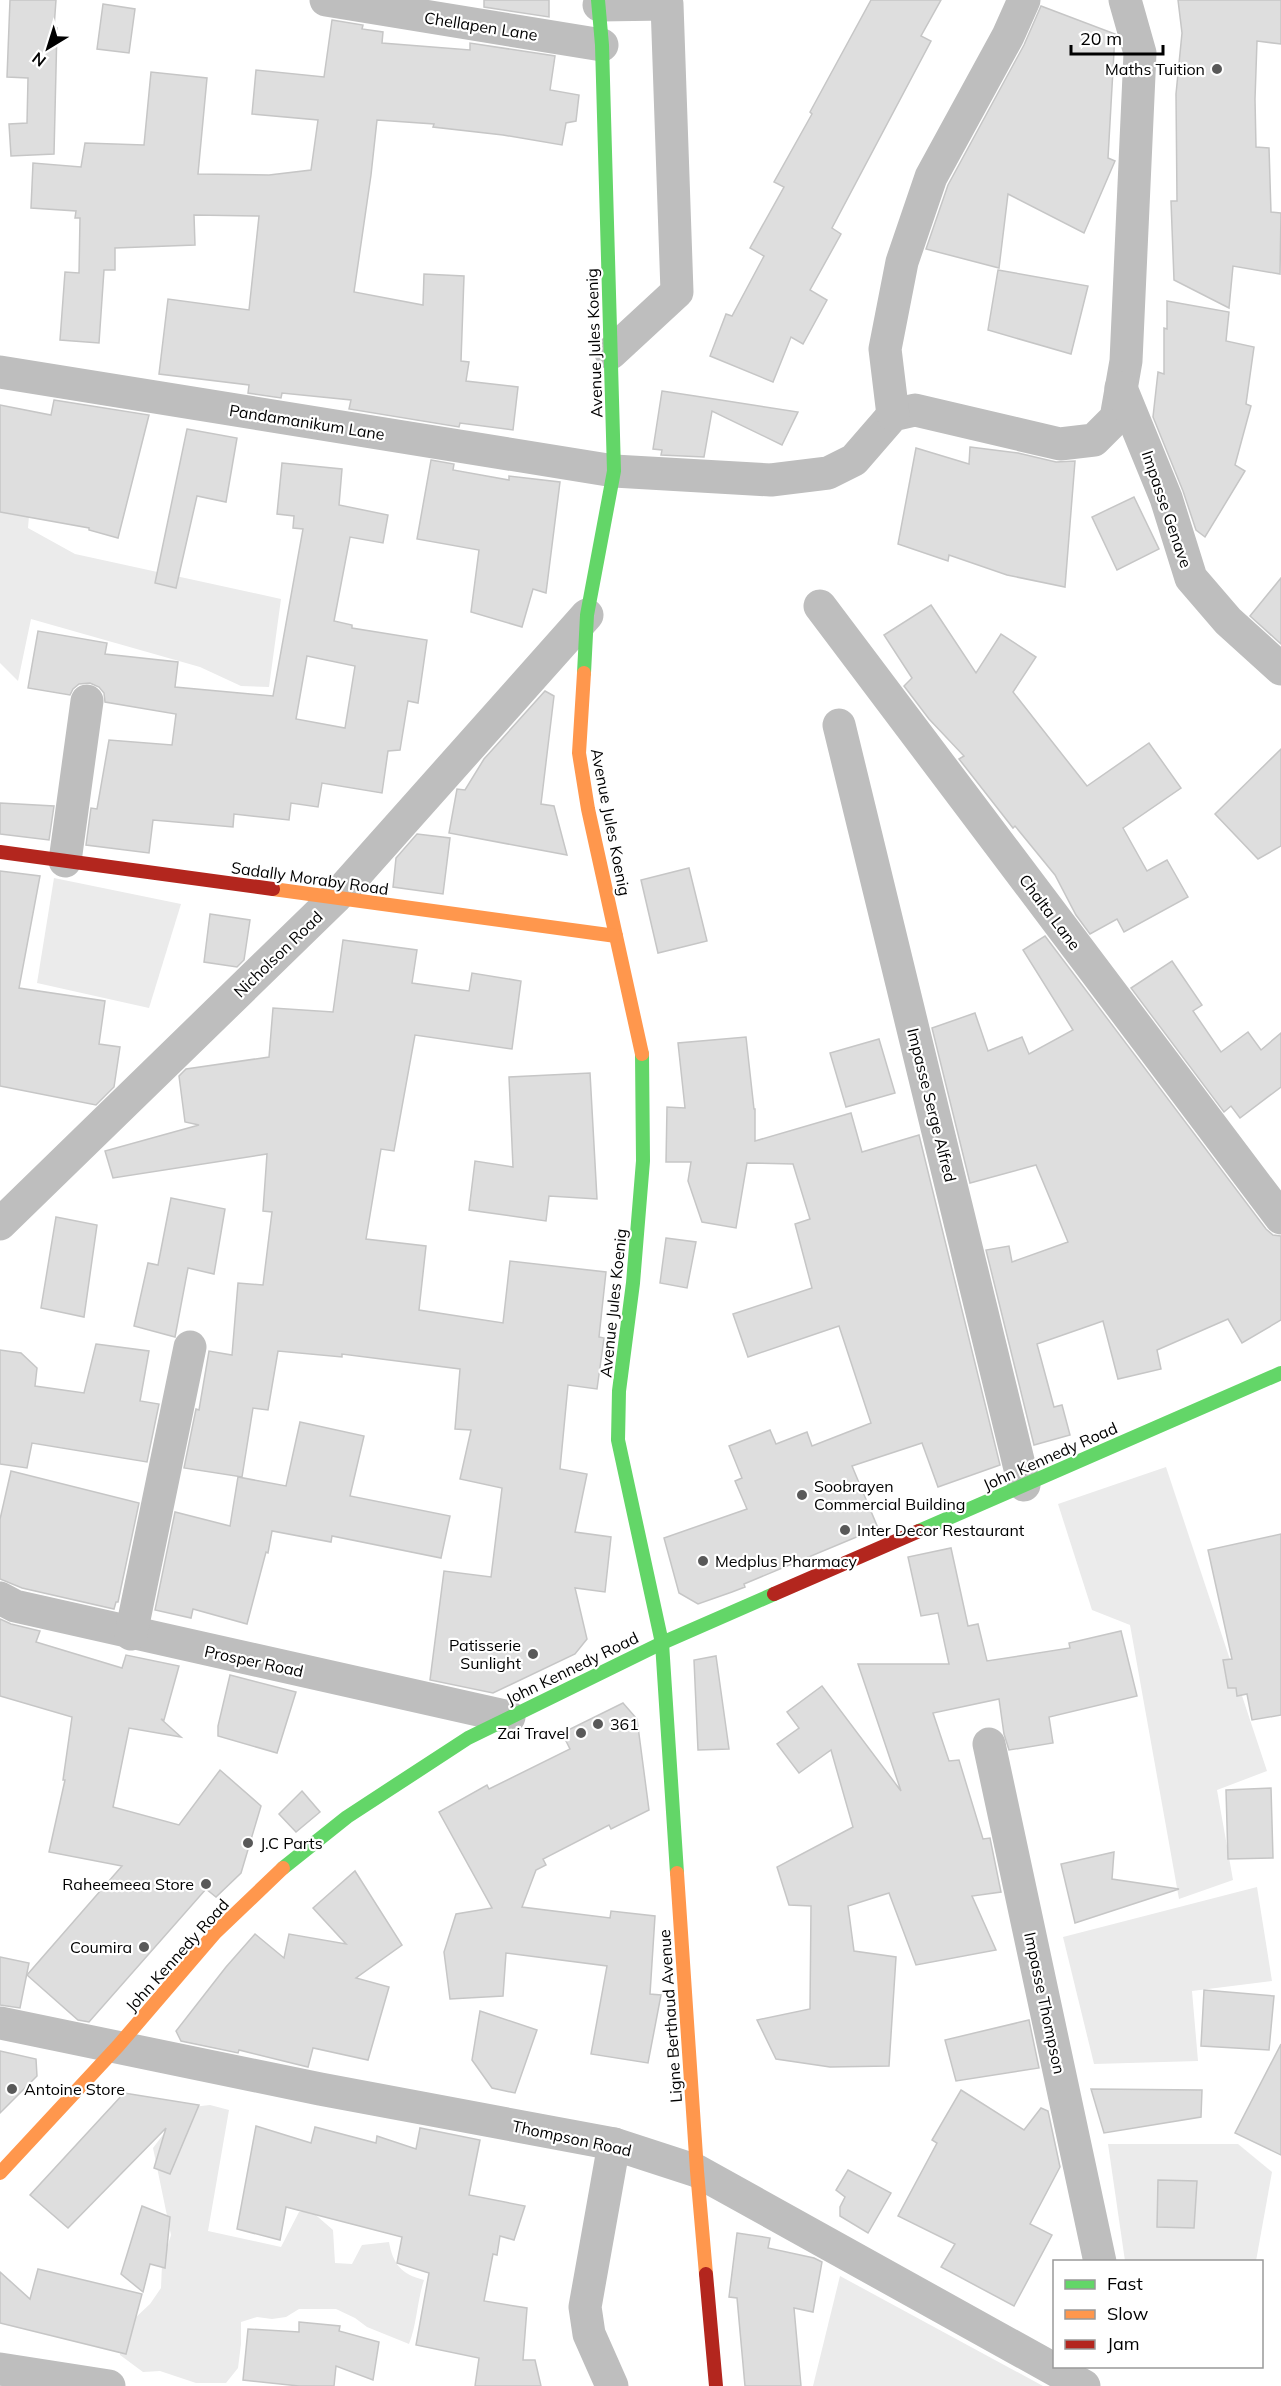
<svg xmlns="http://www.w3.org/2000/svg" width="1281" height="2386" viewBox="0 0 1281 2386" font-family="Mulish,sans-serif">
	<rect width="100%" height="100%" fill="#fff"/>
	<g fill="#ebebeb">
		<path d="M 0,474 L 32,480 L 28,528 L 75,554 L 281,599 L 269,687 L 241,686 L 200,667 L 31,619 L 18,681 L 0,663 Z"/>
		<path d="M 54,878 L 181,904 L 149,1008 L 37,983 Z"/>
		<path d="M 1166,1467 L 1267,1771 L 1217,1790 L 1233,1880 L 1179,1899 L 1130,1625 L 1092,1610 L 1058,1504 Z"/>
		<path d="M 1257,1887 L 1272,1981 L 1192,1991 L 1198,2061 L 1094,2064 L 1063,1937 Z"/>
		<path d="M 210,2105 L 229,2110 L 208,2231 L 281,2247 L 299,2212 L 310,2210 L 333,2230 L 335,2263 L 352,2264 L 362,2245 L 389,2242 C 393,2264 401,2274 424,2280 C 417,2301 417,2324 409,2344 L 367,2327 L 355,2318 L 336,2309 L 299,2309 L 286,2317 L 272,2319 L 257,2317 L 241,2322 L 241,2344 L 238,2368 L 226,2383 L 196,2383 L 160,2371 L 143,2372 L 120,2355 L 120,2332 L 150,2304 L 161,2288 L 162,2264 L 171,2235 L 153,2148 L 183,2108 Z"/>
		<path d="M 1108,2144 L 1238,2144 L 1272,2172 L 1256,2261 L 1125,2261 Z"/>
		<path d="M 840,2276 L 1043,2386 L 813,2386 Z"/>
	</g>
	<g fill="#dedede" stroke="#c6c6c6" stroke-width="1.5" fill-rule="evenodd">
		<path d="M 10,0 L 56,0 L 54,28 L 57,28 L 54,154 L 11,156 L 9,124 L 27,123 L 28,78 L 7,77 Z"/>
		<path d="M 484,0 L 549,0 L 549,17 L 484,7 Z"/>
		<path d="M 871,0 L 941,0 L 921,36 L 931,41 L 832,228 L 841,234 L 810,290 L 827,300 L 803,344 L 791,337 L 773,382 L 710,356 L 726,314 L 732,316 L 764,256 L 750,248 L 784,187 L 774,182 L 812,114 L 810,112 Z"/>
		<path d="M 1178,0 L 1281,0 L 1281,44 L 1257,41 L 1255,99 L 1256,147 L 1269,148 L 1271,212 L 1281,213 L 1280,274 L 1233,266 L 1229,308 L 1174,280 L 1171,201 L 1177,201 L 1176,94 L 1182,33 Z"/>
		<path d="M 103,4 L 135,9 L 129,53 L 97,49 Z"/>
		<path d="M 1041,6 L 1115,34 L 1108,158 L 1115,161 L 1084,233 L 1008,194 L 999,268 L 926,249 L 948,185 L 1024,45 Z"/>
		<path d="M 332,20 L 363,25 L 362,29 L 383,32 L 382,43 L 470,50 L 470,43 L 555,56 L 550,90 L 579,95 L 576,121 L 566,123 L 562,145 L 503,135 L 433,127 L 434,124 L 377,120 L 371,175 L 354,292 L 423,305 L 424,274 L 464,276 L 461,361 L 469,362 L 466,381 L 518,387 L 513,430 L 460,423 L 459,427 L 349,409 L 351,400 L 282,393 L 281,398 L 248,393 L 249,385 L 159,374 L 168,299 L 249,310 L 259,216 L 194,215 L 195,245 L 115,248 L 115,270 L 104,270 L 99,343 L 60,340 L 65,272 L 79,273 L 80,218 L 75,218 L 76,211 L 31,208 L 33,163 L 81,167 L 85,143 L 144,145 L 151,72 L 207,78 L 198,174 L 269,175 L 311,170 L 318,120 L 252,114 L 256,70 L 324,77 Z"/>
		<path d="M 998,270 L 1088,286 L 1071,354 L 988,330 Z"/>
		<path d="M 1167,301 L 1229,312 L 1226,341 L 1254,347 L 1246,404 L 1251,406 L 1235,465 L 1245,471 L 1205,537 L 1196,530 L 1183,491 L 1153,417 L 1158,372 L 1164,374 L 1164,328 L 1167,329 Z"/>
		<path d="M 662,391 L 695,396 L 798,412 L 782,445 L 712,411 L 704,457 L 661,455 L 662,450 L 653,449 Z"/>
		<path d="M 54,400 L 149,415 L 118,538 L 89,530 L 89,528 L 0,512 L 0,405 L 51,415 Z"/>
		<path d="M 187,429 L 237,438 L 226,502 L 197,496 L 176,588 L 155,583 Z"/>
		<path d="M 970,447 L 1018,453 L 1056,462 L 1075,461 L 1065,587 L 1007,575 L 949,555 L 948,561 L 898,544 L 916,448 L 969,464 Z"/>
		<path d="M 431,460 L 454,464 L 453,470 L 509,480 L 509,476 L 560,482 L 546,593 L 533,589 L 522,627 L 471,612 L 479,550 L 417,539 Z"/>
		<path d="M 282,463 L 342,469 L 339,505 L 388,515 L 383,543 L 350,537 L 334,621 L 352,625 L 352,628 L 427,640 L 418,703 L 408,701 L 400,750 L 388,751 L 382,793 L 322,783 L 318,807 L 291,803 L 289,820 L 234,814 L 233,827 L 153,820 L 149,853 L 86,845 L 91,808 L 97,809 L 109,740 L 172,745 L 176,714 L 105,702 L 104,693 L 99,687 L 90,683 L 79,684 L 73,689 L 70,695 L 28,688 L 38,631 L 107,643 L 105,654 L 178,662 L 175,687 L 273,696 L 303,529 L 293,528 L 294,516 L 277,514 ZM 307,656 L 355,666 L 345,728 L 296,719 Z"/>
		<path d="M 1134,497 L 1159,549 L 1117,570 L 1092,517 Z"/>
		<path d="M 1281,578 L 1281,644 L 1250,616 Z"/>
		<path d="M 931,605 L 976,673 L 1001,634 L 1036,657 L 1013,692 L 1087,786 L 1149,743 L 1181,788 L 1123,828 L 1147,871 L 1167,860 L 1188,897 L 1124,932 L 1117,919 L 1090,934 L 1076,915 L 1055,875 L 1015,826 L 1013,828 L 959,759 L 964,756 L 929,719 L 904,686 L 912,678 L 884,635 Z"/>
		<path d="M 545,691 L 554,696 L 541,804 L 554,806 L 567,855 L 449,833 L 457,789 L 465,790 L 484,759 Z"/>
		<path d="M 1281,749 L 1281,846 L 1258,859 L 1215,814 Z"/>
		<path d="M 0,803 L 54,806 L 49,840 L 0,834 Z"/>
		<path d="M 417,834 L 450,838 L 443,894 L 393,887 L 396,858 Z"/>
		<path d="M 689,868 L 707,941 L 658,953 L 641,880 Z"/>
		<path d="M 0,871 L 40,876 L 19,988 L 105,1001 L 99,1044 L 120,1047 L 114,1087 L 96,1105 L 0,1086 Z"/>
		<path d="M 210,914 L 250,920 L 244,960 L 237,967 L 204,962 Z"/>
		<path d="M 1045,936 L 1266,1229 L 1273,1235 L 1281,1236 L 1281,1320 L 1242,1343 L 1228,1319 L 1157,1350 L 1161,1369 L 1118,1379 L 1103,1321 L 1037,1344 L 1054,1407 L 1062,1405 L 1070,1435 L 1034,1445 L 986,1250 L 1009,1246 L 1012,1262 L 1068,1242 L 1036,1165 L 970,1183 L 932,1028 L 975,1013 L 988,1051 L 1022,1037 L 1029,1054 L 1073,1030 L 1023,950 Z"/>
		<path d="M 343,940 L 417,950 L 412,983 L 469,991 L 472,973 L 521,981 L 512,1049 L 415,1035 L 394,1151 L 381,1149 L 366,1239 L 426,1246 L 419,1310 L 503,1323 L 510,1261 L 606,1272 L 599,1337 L 604,1338 L 597,1389 L 568,1385 L 560,1469 L 587,1474 L 575,1532 L 611,1537 L 605,1592 L 575,1588 L 587,1639 L 575,1654 L 493,1693 L 430,1680 L 444,1571 L 491,1577 L 502,1488 L 460,1479 L 471,1430 L 455,1429 L 460,1369 L 342,1354 L 342,1357 L 278,1351 L 268,1410 L 253,1408 L 242,1477 L 184,1468 L 196,1409 L 199,1410 L 209,1351 L 232,1355 L 238,1283 L 263,1285 L 272,1212 L 263,1211 L 267,1154 L 113,1178 L 105,1151 L 199,1125 L 185,1122 L 179,1076 L 186,1069 L 269,1057 L 273,1008 L 333,1012 Z"/>
		<path d="M 1172,961 L 1202,1005 L 1193,1011 L 1221,1052 L 1248,1032 L 1261,1050 L 1281,1033 L 1281,1087 L 1240,1118 L 1231,1106 L 1224,1112 L 1131,988 Z"/>
		<path d="M 746,1037 L 754,1109 L 755,1109 L 755,1141 L 851,1113 L 862,1152 L 919,1135 L 1000,1465 L 938,1487 L 922,1443 L 852,1466 L 878,1528 L 744,1584 L 745,1587 L 732,1592 L 698,1604 L 679,1593 L 664,1538 L 747,1509 L 735,1481 L 742,1478 L 729,1446 L 770,1430 L 776,1444 L 807,1432 L 812,1446 L 871,1423 L 839,1326 L 748,1357 L 733,1314 L 812,1288 L 795,1224 L 810,1219 L 793,1164 L 747,1163 L 736,1228 L 702,1222 L 688,1181 L 691,1162 L 666,1162 L 667,1107 L 685,1108 L 678,1043 Z"/>
		<path d="M 879,1039 L 895,1093 L 846,1107 L 830,1053 Z"/>
		<path d="M 590,1073 L 597,1199 L 549,1196 L 546,1221 L 469,1210 L 475,1161 L 513,1167 L 509,1077 Z"/>
		<path d="M 171,1198 L 225,1209 L 214,1274 L 188,1268 L 175,1337 L 134,1326 L 148,1263 L 158,1265 Z"/>
		<path d="M 56,1217 L 97,1225 L 84,1317 L 41,1308 Z"/>
		<path d="M 666,1238 L 696,1242 L 687,1288 L 660,1283 Z"/>
		<path d="M 96,1344 L 149,1351 L 140,1401 L 159,1404 L 147,1462 L 32,1443 L 27,1468 L 0,1464 L 0,1350 L 21,1353 L 37,1368 L 35,1386 L 84,1393 Z"/>
		<path d="M 300,1422 L 364,1436 L 350,1496 L 450,1516 L 441,1558 L 332,1536 L 331,1542 L 272,1531 L 268,1553 L 266,1552 L 247,1624 L 193,1609 L 191,1618 L 155,1610 L 175,1512 L 230,1526 L 238,1477 L 286,1486 Z"/>
		<path d="M 11,1471 L 139,1503 L 118,1602 L 116,1602 L 114,1609 L 22,1588 L 0,1579 L 0,1519 Z"/>
		<path d="M 1281,1534 L 1281,1715 L 1252,1720 L 1247,1694 L 1237,1696 L 1236,1688 L 1228,1688 L 1223,1660 L 1232,1659 L 1208,1550 Z"/>
		<path d="M 951,1548 L 968,1626 L 978,1624 L 987,1661 L 1070,1648 L 1069,1643 L 1121,1631 L 1137,1696 L 1049,1717 L 1053,1743 L 1009,1750 L 1004,1734 L 999,1699 L 933,1713 L 949,1761 L 959,1760 L 983,1839 L 990,1838 L 1001,1892 L 972,1896 L 996,1950 L 916,1965 L 889,1893 L 848,1906 L 854,1951 L 896,1957 L 889,2066 L 830,2067 L 776,2059 L 757,2020 L 810,2009 L 811,1906 L 789,1905 L 777,1867 L 853,1827 L 831,1750 L 799,1773 L 777,1744 L 799,1728 L 787,1712 L 822,1686 L 901,1791 L 858,1664 L 949,1664 L 938,1613 L 921,1616 L 908,1557 Z"/>
		<path d="M 0,1619 L 11,1624 L 40,1631 L 36,1642 L 122,1668 L 126,1655 L 179,1666 L 164,1720 L 161,1719 L 181,1737 L 129,1728 L 113,1807 L 179,1825 L 220,1770 L 261,1806 L 241,1873 L 216,1897 L 206,1889 L 89,2022 L 78,2020 L 27,1975 L 122,1866 L 49,1852 L 65,1780 L 63,1780 L 72,1717 L 0,1696 Z"/>
		<path d="M 716,1656 L 729,1749 L 698,1750 L 694,1660 Z"/>
		<path d="M 230,1675 L 296,1692 L 277,1753 L 218,1736 L 218,1726 Z"/>
		<path d="M 623,1703 L 637,1719 L 649,1810 L 611,1829 L 609,1825 L 543,1859 L 546,1865 L 536,1870 L 522,1907 L 610,1918 L 611,1911 L 655,1916 L 650,1994 L 661,1995 L 648,2063 L 591,2054 L 607,1966 L 506,1953 L 503,1996 L 450,1999 L 444,1952 L 456,1914 L 492,1908 L 439,1812 L 487,1785 L 489,1789 L 570,1749 L 562,1733 Z"/>
		<path d="M 1271,1788 L 1273,1858 L 1228,1859 L 1226,1790 Z"/>
		<path d="M 302,1791 L 320,1812 L 296,1832 L 279,1814 Z"/>
		<path d="M 1114,1852 L 1112,1879 L 1179,1889 L 1075,1923 L 1061,1864 Z"/>
		<path d="M 355,1871 L 402,1945 L 356,1978 L 389,1987 L 368,2060 L 313,2048 L 308,2067 L 239,2050 L 238,2053 L 181,2041 L 176,2031 L 226,1967 L 255,1934 L 284,1958 L 289,1934 L 346,1944 L 313,1908 Z"/>
		<path d="M 0,1957 L 29,1963 L 20,2008 L 0,2005 Z"/>
		<path d="M 1204,1990 L 1274,1996 L 1269,2050 L 1201,2046 Z"/>
		<path d="M 480,2011 L 537,2030 L 515,2093 L 492,2088 L 472,2060 Z"/>
		<path d="M 1029,2020 L 1039,2068 L 956,2081 L 945,2040 Z"/>
		<path d="M 1281,2044 L 1281,2155 L 1235,2133 Z"/>
		<path d="M 0,2051 L 36,2059 L 37,2076 L 0,2113 Z"/>
		<path d="M 1091,2089 L 1202,2090 L 1201,2117 L 1104,2133 Z"/>
		<path d="M 961,2090 L 1024,2130 L 1041,2108 L 1048,2111 L 1060,2167 L 1030,2224 L 1052,2235 L 1014,2306 L 941,2267 L 955,2244 L 898,2216 L 937,2143 L 932,2140 Z"/>
		<path d="M 124,2093 L 199,2105 L 170,2174 L 154,2168 L 166,2128 L 68,2228 L 30,2195 Z"/>
		<path d="M 256,2126 L 311,2143 L 315,2127 L 376,2143 L 377,2136 L 416,2149 L 420,2128 L 480,2140 L 469,2195 L 525,2206 L 514,2240 L 500,2236 L 497,2255 L 493,2254 L 484,2301 L 527,2308 L 523,2360 L 535,2360 L 541,2386 L 475,2386 L 479,2358 L 416,2345 L 429,2273 L 397,2263 L 402,2237 L 286,2207 L 280,2240 L 237,2229 Z"/>
		<path d="M 848,2170 L 891,2193 L 868,2233 L 840,2216 L 840,2207 L 845,2197 L 836,2190 Z"/>
		<path d="M 1158,2180 L 1197,2181 L 1194,2228 L 1157,2227 Z"/>
		<path d="M 142,2206 L 170,2217 L 165,2268 L 150,2264 L 143,2292 L 121,2274 Z"/>
		<path d="M 737,2233 L 770,2238 L 768,2248 L 814,2258 L 822,2262 L 813,2312 L 794,2308 L 801,2386 L 745,2386 L 737,2298 L 729,2297 Z"/>
		<path d="M 38,2269 L 142,2294 L 126,2354 L 0,2323 L 0,2272 L 30,2299 Z"/>
		<path d="M 299,2322 L 340,2326 L 339,2331 L 379,2342 L 373,2380 L 336,2366 L 334,2386 L 299,2386 L 243,2380 L 248,2329 L 299,2332 Z"/>
	</g>
	<g fill="none" stroke-linecap="round" stroke-linejoin="round">
		<g stroke="#bebebe" stroke-width="33">
			<path d="M 326,0 L 602,45"/>
			<path d="M 599,5 L 667,4 L 677,292 L 611,353"/>
			<path d="M 0,372 L 614,471 L 771,480 L 828,473 L 854,460 L 893,415 L 915,410 L 1060,444 L 1094,440 L 1116,418 L 1126,361 L 1140,53 L 1125,0"/>
			<path d="M 1121,388 L 1166,498 L 1191,578 L 1228,621 L 1281,669"/>
			<path d="M 893,415 L 885,349 L 902,262 L 931,177 L 1008,36 L 1024,0"/>
			<path d="M 820,606 L 1281,1218"/>
			<path d="M 839,725 L 1024,1485"/>
			<path d="M 65,861 L 87,701"/>
			<path d="M 0,1224 L 335,898 L 587,615"/>
			<path d="M 0,1598 L 15,1606 L 509,1717"/>
			<path d="M 131,1634 L 190,1347"/>
			<path d="M 989,1744 L 1100,2262"/>
			<path d="M 0,2023 L 320,2089 L 614,2144 L 697,2171 L 1084,2386"/>
			<path d="M 0,2369 L 109,2386"/>
			<path d="M 612,2386 L 589,2334 L 585,2307 L 614,2144"/>
		</g>
		<g stroke="#63d668" stroke-width="14">
			<path d="M 584,673 L 587,615 L 614,471 L 602,45 L 598,0"/>
			<path d="M 642,1054 L 643,1161 L 633,1283 L 619,1391 L 618,1440 L 662,1643 L 677,1873"/>
			<path d="M 919,1531 L 1281,1373"/>
			<path d="M 283,1868 L 347,1817 L 468,1738 L 662,1643 L 774,1594"/>
		</g>
		<g stroke="#ff974d" stroke-width="14">
			<path d="M 584,673 L 579,753 L 588,809 L 642,1054"/>
			<path d="M 273,889 L 616,936"/>
			<path d="M 677,1873 L 697,2171 L 706,2274"/>
			<path d="M 0,2173 L 118,2046 L 215,1933 L 283,1868"/>
		</g>
		<g stroke="#b3261e" stroke-width="14">
			<path d="M 0,852 L 273,889"/>
			<path d="M 774,1594 L 919,1531"/>
			<path d="M 706,2274 L 716,2386"/>
		</g>
	</g>
	<g fill="#595959" stroke="#fff" stroke-width="2">
		<circle cx="1217" cy="69" r="6"/>
		<circle cx="802" cy="1495" r="6"/>
		<circle cx="845" cy="1530" r="6"/>
		<circle cx="703" cy="1561" r="6"/>
		<circle cx="533" cy="1654" r="6"/>
		<circle cx="598" cy="1724" r="6"/>
		<circle cx="581" cy="1733" r="6"/>
		<circle cx="248" cy="1843" r="6"/>
		<circle cx="206" cy="1884" r="6"/>
		<circle cx="144" cy="1947" r="6"/>
		<circle cx="12" cy="2089" r="6"/>
	</g>
	<g text-anchor="middle" stroke-width="4.5" stroke-linejoin="round" paint-order="stroke">
		<g font-size="16" fill="#000" stroke="#fff">
			<text transform="translate(481 26) rotate(9)" y="6">Chellapen Lane</text>
			<text transform="translate(594 343) rotate(-92)" y="6">Avenue Jules Koenig</text>
			<text transform="translate(307 422) rotate(9)" y="6">Pandamanikum Lane</text>
			<text transform="translate(1167 509) rotate(71)" y="6">Impasse Genave</text>
			<text transform="translate(611 822) rotate(79)" y="6">Avenue Jules Koenig</text>
			<text transform="translate(310 878) rotate(8)" y="6">Sadally Moraby Road</text>
			<text transform="translate(1050 912) rotate(53)" y="6">Chalta Lane</text>
			<text transform="translate(278 954) rotate(-44)" y="6">Nicholson Road</text>
			<text transform="translate(932 1105) rotate(76)" y="6">Impasse Serge Alfred</text>
			<text transform="translate(613 1303) rotate(-84)" y="6">Avenue Jules Koenig</text>
			<text transform="translate(1050 1456) rotate(-24)" y="6">John Kennedy Road</text>
			<text transform="translate(254 1661) rotate(12)" y="6">Prosper Road</text>
			<text transform="translate(572 1668) rotate(-26)" y="6">John Kennedy Road</text>
			<text transform="translate(177 1955) rotate(-48)" y="6">John Kennedy Road</text>
			<text transform="translate(1045 2003) rotate(78)" y="6">Impasse Thompson</text>
			<text transform="translate(670 2016) rotate(-94)" y="6">Ligne Berthaud Avenue</text>
			<text transform="translate(572 2138) rotate(12)" y="6">Thompson Road</text>
		</g>
		<g font-size="16" fill="#000" stroke="#fff" text-anchor="start">
			<text x="1205" y="75" text-anchor="end">Maths Tuition</text>
			<text x="814" y="1492">Soobrayen<tspan x="814" dy="18">Commercial Building</tspan></text>
			<text x="857" y="1536">Inter Decor Restaurant</text>
			<text x="715" y="1567">Medplus Pharmacy</text>
			<text x="521" y="1651" text-anchor="end">Patisserie<tspan x="521" dy="18">Sunlight</tspan></text>
			<text x="610" y="1730">361</text>
			<text x="569" y="1739" text-anchor="end">Zai Travel</text>
			<text x="260" y="1849">J.C Parts</text>
			<text x="194" y="1890" text-anchor="end">Raheemeea Store</text>
			<text x="132" y="1953" text-anchor="end">Coumira</text>
			<text x="24" y="2095">Antoine Store</text>
		</g>
	</g>
	<rect x="1053" y="2260" width="210" height="108" fill="#ffffff" stroke="#999999" stroke-width="1.5"/>
	<rect x="1065" y="2280" width="30" height="9" fill="#63d668" stroke="#999999" stroke-width="1.5"/>
	<text x="1107" y="2290" font-size="18" fill="#000000">Fast</text>
	<rect x="1065" y="2310" width="30" height="9" fill="#ff974d" stroke="#999999" stroke-width="1.5"/>
	<text x="1107" y="2320" font-size="18" fill="#000000">Slow</text>
	<rect x="1065" y="2340" width="30" height="9" fill="#b3261e" stroke="#999999" stroke-width="1.5"/>
	<text x="1107" y="2350" font-size="18" fill="#000000">Jam</text>
	<g transform="translate(48 48) rotate(218)" stroke="#ffffff" stroke-width="4.5" paint-order="stroke">
	<path d="M0-4.5L10 22L0 15L-10 22Z" fill="#000000"/>
	<text y="-9" font-size="16" font-weight="bold" text-anchor="middle" fill="#000000">N</text>
	</g>
	<path d="M1071 45v9h92v-9" fill="none" stroke="#000000" stroke-width="3"/>
	<text x="1080" y="45" font-size="18" fill="#000000" stroke="#ffffff" stroke-width="4.5" paint-order="stroke">20 m</text>
</svg>
